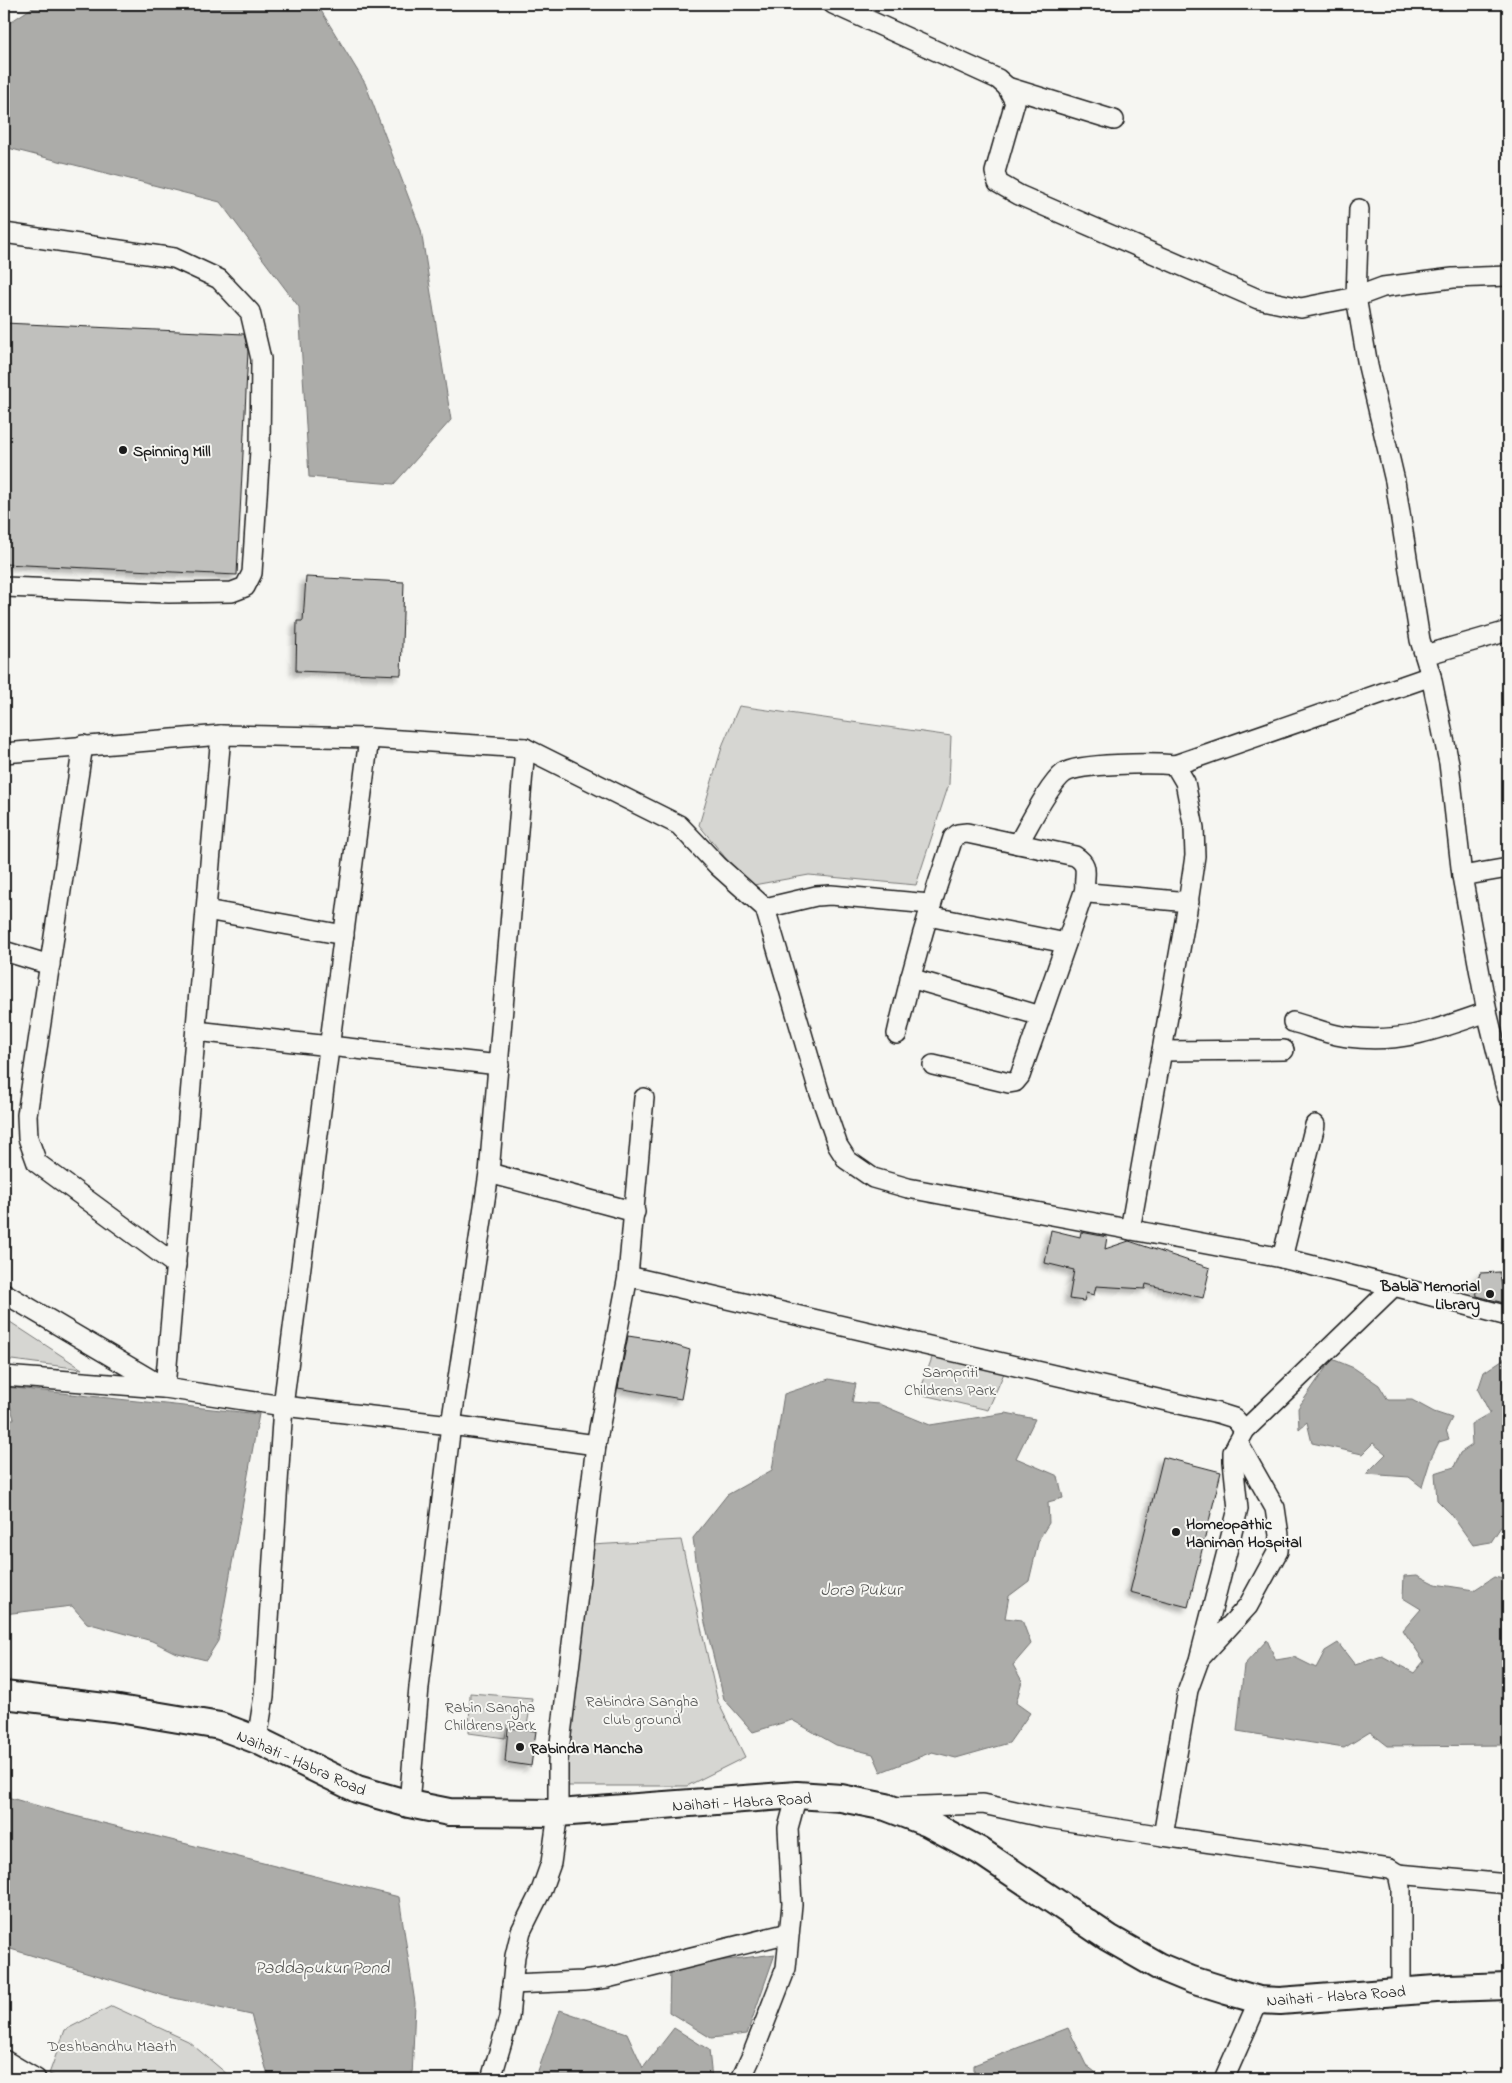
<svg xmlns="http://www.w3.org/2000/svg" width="1512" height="2083" viewBox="0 0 1512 2083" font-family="'Indie Flower',sans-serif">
	<defs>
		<filter id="shadow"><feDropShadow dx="-4.5" dy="4.5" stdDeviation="2.5" flood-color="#0004"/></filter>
	</defs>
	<rect width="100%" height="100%" fill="#f6f6f2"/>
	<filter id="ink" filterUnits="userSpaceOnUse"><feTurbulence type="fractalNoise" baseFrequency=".02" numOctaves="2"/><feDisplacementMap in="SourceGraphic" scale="10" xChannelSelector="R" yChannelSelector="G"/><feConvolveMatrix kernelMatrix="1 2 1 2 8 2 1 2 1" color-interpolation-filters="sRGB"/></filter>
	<g filter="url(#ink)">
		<g fill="#d6d6d2" stroke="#797977">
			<path d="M 739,706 L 951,736 L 949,784 L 916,885 L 809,875 L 748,886 L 699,825 L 723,744 Z"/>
			<path d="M 4,1318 L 82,1369 L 4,1359 Z"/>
			<path d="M 933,1355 L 1004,1373 L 988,1410 L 919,1394 Z"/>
			<path d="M 681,1540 L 718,1702 L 745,1757 L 687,1786 L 560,1786 L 573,1546 Z"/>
			<path d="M 470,1693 L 532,1698 L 527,1725 L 507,1724 L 505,1738 L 469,1733 Z"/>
			<path d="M 112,2006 L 188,2041 L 227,2074 L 226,2079 L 61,2079 L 49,2074 L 65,2030 Z"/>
		</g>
		<g fill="#acaca9" stroke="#727271">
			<path d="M 38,4 L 317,4 L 365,83 L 421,230 L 451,420 L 394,484 L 309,477 L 299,307 L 220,202 L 4,147 L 4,26 Z"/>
			<path d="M 1508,1356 L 1508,1516 L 1491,1542 L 1473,1545 L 1451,1514 L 1437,1500 L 1435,1473 L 1454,1467 L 1460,1453 L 1472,1445 L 1471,1424 L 1490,1413 L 1478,1390 L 1484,1372 Z"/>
			<path d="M 1332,1359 L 1354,1368 L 1379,1385 L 1388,1400 L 1412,1400 L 1434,1412 L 1452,1418 L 1446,1430 L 1449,1439 L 1439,1442 L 1431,1458 L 1422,1487 L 1409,1477 L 1366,1474 L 1386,1454 L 1373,1443 L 1362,1454 L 1312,1443 L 1307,1422 L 1299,1429 L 1298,1408 Z"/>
			<path d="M 829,1379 L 856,1384 L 852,1402 L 879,1404 L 930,1425 L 1006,1413 L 1035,1419 L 1016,1458 L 1058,1476 L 1063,1498 L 1048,1502 L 1049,1523 L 1039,1539 L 1029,1581 L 1009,1596 L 1005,1618 L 1022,1620 L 1031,1644 L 1013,1665 L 1022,1681 L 1016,1703 L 1030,1713 L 1009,1743 L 956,1758 L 932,1752 L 881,1772 L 873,1754 L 836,1745 L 792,1720 L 753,1732 L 724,1699 L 704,1619 L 693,1538 L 727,1495 L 772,1470 L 784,1394 Z"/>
			<path d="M 5,1387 L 259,1414 L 218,1641 L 206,1660 L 174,1652 L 152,1641 L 87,1623 L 72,1606 L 4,1614 L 4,1419 L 14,1419 Z"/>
			<path d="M 1417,1575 L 1435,1584 L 1474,1590 L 1494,1577 L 1508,1580 L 1508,1735 L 1505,1745 L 1388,1746 L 1370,1732 L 1344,1748 L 1237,1731 L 1244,1665 L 1267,1640 L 1276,1660 L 1294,1657 L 1316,1668 L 1325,1651 L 1338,1643 L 1355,1665 L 1382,1656 L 1414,1673 L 1424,1661 L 1403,1630 L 1421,1609 L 1403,1598 L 1404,1576 Z"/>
			<path d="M 4,1796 L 59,1812 L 399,1897 L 415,2003 L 412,2079 L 269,2079 L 251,2015 L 165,1996 L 4,1947 Z"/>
			<path d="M 775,1954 L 747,2034 L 711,2038 L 669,2012 L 670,1967 Z"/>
			<path d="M 560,2010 L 627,2033 L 643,2068 L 674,2028 L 709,2050 L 712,2079 L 535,2079 Z"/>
			<path d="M 1068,2028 L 1086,2065 L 1104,2079 L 974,2079 L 974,2065 Z"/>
		</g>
		<g fill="#c0c0bd" stroke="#1c1c1c" filter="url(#shadow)">
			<path d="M 4,323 L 244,334 L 248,351 L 237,575 L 4,564 Z"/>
			<path d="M 306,577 L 404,582 L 401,675 L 296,671 L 297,621 L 303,621 Z"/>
			<path d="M 1051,1230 L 1080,1237 L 1081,1232 L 1107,1237 L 1105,1249 L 1129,1241 L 1210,1268 L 1203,1298 L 1146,1284 L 1145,1289 L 1096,1286 L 1094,1295 L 1086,1293 L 1084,1301 L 1069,1299 L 1074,1270 L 1045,1263 Z"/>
			<path d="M 1500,1272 L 1504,1303 L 1477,1296 L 1476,1287 L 1480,1273 Z"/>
			<path d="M 628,1336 L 661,1341 L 690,1350 L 681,1399 L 618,1388 Z"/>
			<path d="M 1163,1457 L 1221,1472 L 1188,1607 L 1130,1592 Z"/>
			<path d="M 508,1728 L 536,1731 L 531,1766 L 505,1762 Z"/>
		</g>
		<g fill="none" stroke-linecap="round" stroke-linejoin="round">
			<g stroke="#1c1c1c" stroke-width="22">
				<g id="street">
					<path d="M 833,4 L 998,79 L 1007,87 L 1015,102 L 995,172 L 998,183 L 1019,195 L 1258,299 L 1301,308 L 1356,297 L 1383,287 L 1453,278 L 1508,276"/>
					<path d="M 1007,87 L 1114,120"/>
					<path d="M 1359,209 L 1356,297 L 1368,366 L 1395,481 L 1420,640 L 1431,676 L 1449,763 L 1462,876 L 1487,1012 L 1508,1097"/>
					<path d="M 4,233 L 174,258 L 219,279 L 250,312 L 261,359 L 260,450 L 252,573 L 245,587 L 232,592 L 169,593 L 4,587"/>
					<path d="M 1425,655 L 1508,631"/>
					<path d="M 221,735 L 369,738 L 525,748 L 489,1173 L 451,1425 L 283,1406 L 165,1388 Z"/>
					<path d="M 83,745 L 27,1115 L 28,1138 L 37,1163 L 176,1265"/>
					<path d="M 525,748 L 679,825 L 718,866 L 765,908 L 818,1088 L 838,1146 L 847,1160 L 873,1178 L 908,1188 L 1282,1258 L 1394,1286"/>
					<path d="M 4,753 L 221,735"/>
					<path d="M 1175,765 L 1431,676"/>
					<path d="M 1018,844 C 1028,827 1049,784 1064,773 C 1079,763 1154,763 1175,765 L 1185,782 L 1194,828 L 1195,856 L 1187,910 L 1130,1230"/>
					<path d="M 1462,876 L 1508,868"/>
					<path d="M 765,908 L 816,896 L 831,895 L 930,904"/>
					<path d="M 206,910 L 344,935"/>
					<path d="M 928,916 L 1066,943"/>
					<path d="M 4,951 L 50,965"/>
					<path d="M 910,978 L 1041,1016"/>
					<path d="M 1293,1022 C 1311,1027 1330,1035 1348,1037 C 1402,1044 1438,1029 1487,1012"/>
					<path d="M 196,1031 L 499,1065"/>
					<path d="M 897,1034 C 912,967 931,902 953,838 L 958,834 L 967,833 L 1075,856 C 1091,866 1083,874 1085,889 L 1089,893 L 1189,902"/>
					<path d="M 1162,1051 L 1284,1050"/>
					<path d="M 933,1065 L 1009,1083 L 1015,1082 L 1020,1076 L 1085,889"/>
					<path d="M 489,1173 L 635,1212"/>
					<path d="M 1282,1258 L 1315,1125"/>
					<path d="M 628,1276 L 1218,1413 L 1234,1418 L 1245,1430"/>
					<path d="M 4,1293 L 165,1388"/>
					<path d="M 4,1376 L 162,1388"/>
					<path d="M 1200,1658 L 1248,1606 L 1278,1551 L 1279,1535 L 1275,1508 L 1238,1443"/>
					<path d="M 257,1740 L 264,1696 L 283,1406 L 369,738"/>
					<path d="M 409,1804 L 419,1687 L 451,1425 L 596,1445"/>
					<path d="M 894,1807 L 983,1804 L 1042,1817 L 1163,1836"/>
					<path d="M 1398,1874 L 1508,1884"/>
					<path d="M 512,1984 L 583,1981 L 607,1978 L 789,1933"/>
					<path d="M 1401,1991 L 1401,1888 L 1398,1874 L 1390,1869 L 1163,1836 L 1188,1690 L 1199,1660 L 1238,1509 L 1233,1461 L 1233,1452 L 1245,1430 L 1394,1286 L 1508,1316"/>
					<path d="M 4,2060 L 36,2079"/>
					<path d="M 491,2079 L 509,2018 L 515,1956 L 521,1931 L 541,1891 L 551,1863 L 558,1813 L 558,1760 L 596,1445 L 628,1276 L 644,1098"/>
					<path d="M 741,2079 L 753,2053 L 786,1968 L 792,1904 L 788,1828 L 797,1795"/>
					<path d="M 1224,2079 L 1259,2000"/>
				</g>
			</g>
			<g stroke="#1c1c1c" stroke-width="30">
				<path id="secondary" d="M 4,1695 L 113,1708 L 220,1726 L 257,1740 L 357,1789 L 409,1804 L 449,1812 L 558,1813 L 797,1795 L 841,1798 L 886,1807 L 928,1823 L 980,1851 L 1109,1938 L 1158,1966 L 1192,1980 L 1227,1991 L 1259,2000 L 1280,2001 L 1449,1988 L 1508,1986"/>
			</g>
			<use href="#street" stroke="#f6f6f2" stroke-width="19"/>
			<use href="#secondary" stroke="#f6f6f2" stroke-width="26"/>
		</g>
	</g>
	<g fill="#1c1c1c" stroke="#f6f6f2" stroke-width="2">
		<circle cx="123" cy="450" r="5"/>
		<circle cx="1490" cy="1294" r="5"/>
		<circle cx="1176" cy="1532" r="5"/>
		<circle cx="520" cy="1747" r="5"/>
	</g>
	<g text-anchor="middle" stroke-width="4" stroke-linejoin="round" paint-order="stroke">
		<g font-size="16" font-weight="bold" fill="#1c1c1c" stroke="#f6f6f2" text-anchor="start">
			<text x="133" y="456">Spinning Mill</text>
			<text x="1480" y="1291" text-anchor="end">Babla Memorial<tspan x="1480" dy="18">Library</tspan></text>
			<text x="1186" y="1529">Homeopathic<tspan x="1186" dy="18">Haniman Hospital</tspan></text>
			<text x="530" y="1753">Rabindra Mancha</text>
		</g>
		<g font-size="16" fill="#545453" stroke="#f6f6f2">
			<text x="950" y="1377">Sampriti<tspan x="950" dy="18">Childrens Park</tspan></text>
			<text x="642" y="1706">Rabindra Sangha<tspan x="642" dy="18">club ground</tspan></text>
			<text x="490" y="1712">Rabin Sangha<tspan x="490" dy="18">Childrens Park</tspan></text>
			<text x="112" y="2051">Deshbandhu Maath</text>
		</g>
		<g font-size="16" fill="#1c1c1c" stroke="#f6f6f2">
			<text transform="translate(302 1762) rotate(24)" y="6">Naihati - Habra Road</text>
			<text transform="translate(742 1801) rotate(-3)" y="6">Naihati - Habra Road</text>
			<text transform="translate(1336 1995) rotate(-4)" y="6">Naihati - Habra Road</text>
		</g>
		<g font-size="18" font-style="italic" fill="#565654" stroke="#f6f6f2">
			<text x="861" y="1595">Jora Pukur</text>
			<text x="322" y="1973">Paddapukur Pond</text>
		</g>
	</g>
	<rect width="1512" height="2083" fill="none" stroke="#f6f6f2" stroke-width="20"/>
	<rect x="10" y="10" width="1492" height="2063" fill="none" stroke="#1c1c1c" stroke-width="2" filter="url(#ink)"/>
</svg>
